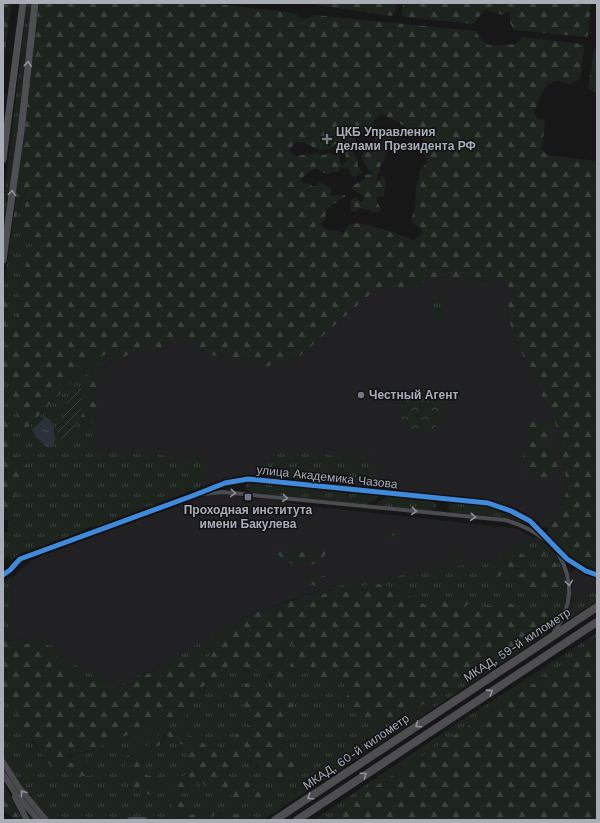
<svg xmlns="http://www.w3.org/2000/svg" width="600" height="823" viewBox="0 0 600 823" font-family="'Work Sans',sans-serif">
	<defs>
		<pattern id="grass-tufts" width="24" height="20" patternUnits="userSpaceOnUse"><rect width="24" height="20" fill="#1d241e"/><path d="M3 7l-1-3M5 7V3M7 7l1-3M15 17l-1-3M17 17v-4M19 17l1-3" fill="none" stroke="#3b413d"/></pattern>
		<pattern id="forest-firs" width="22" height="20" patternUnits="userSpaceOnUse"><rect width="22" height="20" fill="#1d241e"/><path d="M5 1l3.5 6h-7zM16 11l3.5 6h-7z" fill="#3b413d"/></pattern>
		<pattern id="park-crowns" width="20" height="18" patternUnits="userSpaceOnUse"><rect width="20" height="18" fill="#1d241e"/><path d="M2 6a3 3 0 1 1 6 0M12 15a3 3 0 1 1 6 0" fill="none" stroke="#3b413d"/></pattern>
		<pattern id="garden-furrows" width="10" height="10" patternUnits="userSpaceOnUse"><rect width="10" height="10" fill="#1d241e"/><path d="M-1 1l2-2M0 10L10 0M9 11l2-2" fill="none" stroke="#3b413d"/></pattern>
		<pattern id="water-ripples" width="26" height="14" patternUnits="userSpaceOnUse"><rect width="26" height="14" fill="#2a3239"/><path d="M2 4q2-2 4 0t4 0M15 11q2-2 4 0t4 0" fill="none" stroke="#464d54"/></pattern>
	</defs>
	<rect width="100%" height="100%" fill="#171717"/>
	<g fill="#212123">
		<path d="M 435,277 L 495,281 L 511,289 L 507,307 L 512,332 L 558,430 L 568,490 L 548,528 L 543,527 L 537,521 L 516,508 L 488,500 L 247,476 L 236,476 L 204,486 L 204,459 L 96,449 L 96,379 L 107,363 L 136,352 L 153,351 L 176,339 L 210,355 L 247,359 L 265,367 L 300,356 L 377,288 L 409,288 Z"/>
		<path d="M 218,494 L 283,501 L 301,505 L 518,529 L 536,539 L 523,541 L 494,560 L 329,587 L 249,615 L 150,671 L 116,684 L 64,660 L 44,637 L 7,641 L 13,578 L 18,572 L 31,561 L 39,557 L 205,496 Z"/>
		<path d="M 576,569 L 597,577 L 597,586 L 571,603 L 572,585 L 569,573 Z"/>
	</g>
	<g fill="url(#grass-tufts)" fill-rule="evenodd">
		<path d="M 27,3 L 31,3 L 17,132 L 3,242 L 3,206 Z"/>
		<path d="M 27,189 L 34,239 L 19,286 L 16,328 L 4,350 C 1,344 3,338 6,333 L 8,292 L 4,286 L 12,228 Z"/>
		<path d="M 436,297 L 444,297 C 448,302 446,317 441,321 L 434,321 L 432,318 L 433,299 Z"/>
		<path d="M 116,348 C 112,352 109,356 105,360 C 96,368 86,373 82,386 C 88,397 84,411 79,423 L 84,430 L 90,426 L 97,419 L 96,449 L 205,459 L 204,486 L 94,527 L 91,526 L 81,532 L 19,554 L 12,560 L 8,556 L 3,561 L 3,534 L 8,532 L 8,521 L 10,521 C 14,501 16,482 29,467 L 22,466 L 12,450 L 10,421 L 3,420 L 3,386 L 8,375 L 11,378 L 14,403 L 27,429 L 90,363 ZM 45,417 L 51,421 L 52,425 L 54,427 L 53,433 L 55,441 L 43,420 Z"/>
		<path d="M 286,447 L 291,456 L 315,451 L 328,455 L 344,457 L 360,457 L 365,455 L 374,454 L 372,480 L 357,480 L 265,470 L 271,457 Z"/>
		<path d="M 251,481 L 376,494 L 378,496 C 376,500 370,503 365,504 L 249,492 L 245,487 L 247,483 Z"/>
		<path d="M 390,495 L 432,500 L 436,504 L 436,508 L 431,511 L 376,506 L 376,504 L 388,496 Z"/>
		<path d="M 452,502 C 486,505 509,507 538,530 L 537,531 C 516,514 479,515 453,513 L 449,509 L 449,504 Z"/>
		<path d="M 533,537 L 537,537 C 545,543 552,549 557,557 C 569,576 571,605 556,624 C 551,630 544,635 537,640 L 263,820 L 242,820 L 244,819 L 237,814 L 235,815 L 231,809 L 226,809 L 224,812 L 219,813 L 218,817 L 220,820 L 200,820 L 201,819 L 213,817 L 211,809 L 202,814 L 200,813 L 189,815 C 184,808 187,799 175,798 C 175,810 173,814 184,820 C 175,820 163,822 154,820 C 143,818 133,816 122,820 L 50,820 L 25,792 L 3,756 L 3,694 L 19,717 L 19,725 C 33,733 30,741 39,751 C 44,757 51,761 56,766 L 59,766 L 75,778 L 82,776 L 90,776 L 92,774 L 84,764 L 76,761 L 71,763 L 67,758 C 79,751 95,753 105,742 L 158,718 L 168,720 L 175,719 L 186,711 L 190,707 L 195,694 L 200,691 L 206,683 L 227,670 L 237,669 L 249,672 L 271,660 L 280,665 L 284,660 L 286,644 L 290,642 L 298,655 L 310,664 L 311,670 L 335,682 L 343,680 L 357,689 L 346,700 C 353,709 361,716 369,725 L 377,719 L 390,724 L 471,609 L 462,613 L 461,611 L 465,595 L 428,606 L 392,587 L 373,583 L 344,592 L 330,589 L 318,598 L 306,596 L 329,587 L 494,560 L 523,541 L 535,539 ZM 515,550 L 524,556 L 532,553 L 541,558 L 509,572 L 480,581 L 482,573 ZM 518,576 L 557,593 L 539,589 L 529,595 L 526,584 ZM 296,659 L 303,667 L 303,669 L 297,675 L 292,672 L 290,666 L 292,661 ZM 277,671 L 290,678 L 286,690 L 281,690 L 280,694 L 283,701 L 291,702 L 287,711 L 285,724 L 280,730 L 282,737 L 289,748 L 297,768 L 294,776 L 289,781 L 272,782 L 269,780 L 265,780 L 261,773 L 260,769 L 248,759 L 226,770 L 226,774 L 231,779 L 254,786 L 256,789 L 259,791 C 254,797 251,803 242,804 L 228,793 L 216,787 L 213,789 L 203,785 L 198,778 L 195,781 L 191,792 L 184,788 L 173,793 C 174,790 174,786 175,783 C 178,776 189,777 193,765 L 185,747 L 182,744 L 178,744 L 165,734 L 162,743 L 147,748 L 141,759 L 146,774 L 149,776 L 156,772 L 158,776 L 157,780 L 153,782 L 156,798 L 145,793 L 134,793 L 127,781 L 133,776 L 131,773 L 127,771 L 138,748 L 147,746 L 150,744 L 165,729 L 181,729 L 187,735 L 202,742 L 208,747 L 216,745 L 223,749 L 231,747 L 242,747 C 240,742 237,737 236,732 L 240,728 L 247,727 L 255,717 L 254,713 L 250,712 L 244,705 L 244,700 L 241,697 L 239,693 L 243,686 C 253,685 258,685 266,691 L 269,689 L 268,684 L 270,676 Z"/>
		<path d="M 11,577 L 13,578 L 7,641 L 44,637 L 64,660 L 116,684 L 150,671 L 249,615 L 227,633 L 204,662 L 173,662 L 114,689 L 104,681 L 84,683 L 76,678 L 44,641 L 11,646 L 7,641 L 4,627 L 3,627 L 3,583 Z"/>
		<path d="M 597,586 L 597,601 L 564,622 L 571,603 Z"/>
		<path d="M 597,633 L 597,642 L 373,788 L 328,820 L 314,820 L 456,724 Z"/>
		<path d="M 3,783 L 23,820 L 20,820 L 16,811 L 3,801 Z"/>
	</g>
	<g fill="url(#forest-firs)" fill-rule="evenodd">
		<path d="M 3,3 L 11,3 L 3,69 Z"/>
		<path d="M 39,3 L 209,3 L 294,13 C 305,21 303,20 314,15 L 476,31 C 483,46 489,47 504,44 C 508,44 512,45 516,44 L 522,37 L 583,44 L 584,48 L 580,79 L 569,85 C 566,84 563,82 560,81 C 543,79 538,102 534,113 L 538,118 L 544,120 L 545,122 L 542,150 L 547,155 L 597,161 L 597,570 L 578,562 L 559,546 L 548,534 L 548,528 L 568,490 L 558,430 L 512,332 L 507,307 L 511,289 L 495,281 L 436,277 L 409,288 L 377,288 L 300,356 L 265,367 L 247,359 L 210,355 L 176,339 L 153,351 L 136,352 L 107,363 L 96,379 L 97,419 L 84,430 L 79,423 C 84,411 88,397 81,386 C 87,370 105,362 115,349 L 90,363 L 26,429 L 18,418 L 14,403 L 11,378 L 9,376 L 3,386 L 3,348 L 4,350 L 16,328 L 19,286 L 34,239 L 24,230 L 26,190 L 12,228 ZM 382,114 C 387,117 392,119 397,122 C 406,126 406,130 417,129 L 423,134 L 423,153 L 427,160 L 426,164 L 419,172 L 419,179 L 416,186 L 415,208 L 411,220 L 413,223 L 421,229 L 422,233 L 414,240 C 401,236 362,220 351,224 C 347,226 345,229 343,233 C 332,228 330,234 321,225 L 325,219 L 326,212 L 327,209 L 331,207 L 332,204 L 336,203 L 337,200 L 345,198 L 345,195 L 331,195 L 331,187 C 326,187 324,183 319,183 L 316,186 L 313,187 L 310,184 L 302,183 L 301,179 C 306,174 311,169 318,169 L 324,173 L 328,174 L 331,172 L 338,172 L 340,169 L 343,167 L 350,169 L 350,173 L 352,176 L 356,177 L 362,173 L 361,170 L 358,167 C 358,160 356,152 349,149 L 346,151 L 345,162 L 343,165 L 340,164 L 339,153 L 336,153 L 333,155 L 330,153 L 320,156 L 318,153 C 310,155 304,153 297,157 L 291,153 L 290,150 L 295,142 C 311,140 321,160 335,144 C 342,146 348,149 355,143 L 357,133 L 368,132 L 374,127 L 374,120 Z"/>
		<path d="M 315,3 L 396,3 L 395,13 L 392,16 L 316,5 Z"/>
		<path d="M 403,3 L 591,3 L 588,35 L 586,37 L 514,30 L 510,23 L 510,14 L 508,11 L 503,15 L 488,11 L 486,8 L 473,24 L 404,17 L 402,14 Z"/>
		<path d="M 597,47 L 597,93 L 588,89 L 594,49 Z"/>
		<path d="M 379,131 L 386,131 L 392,138 L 393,149 L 386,152 L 385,159 L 379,168 L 380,172 L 378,175 L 377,182 L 380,180 L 381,176 L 385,177 L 386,185 L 383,197 L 380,196 L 377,198 L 377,202 L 381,209 L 379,212 L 372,213 L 370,210 L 359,208 L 357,211 L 351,212 L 350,201 L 356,197 L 361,202 L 363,200 L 364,196 L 352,189 L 352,186 L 365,179 L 365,175 L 372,174 L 372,171 L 368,170 L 361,157 L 365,152 L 372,151 L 376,133 Z"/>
		<path d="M 4,286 L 8,292 L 6,333 L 3,339 Z"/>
		<path d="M 3,420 L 10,421 L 12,450 L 22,466 L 30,466 C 16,482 14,501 10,521 L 3,519 L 3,500 L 5,497 L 3,496 Z"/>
		<path d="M 533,421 L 546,423 L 551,430 L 548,441 L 553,448 L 552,457 L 558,462 L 557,474 L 546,478 L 527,477 L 522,471 L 527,427 Z"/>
		<path d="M 536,546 L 543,548 L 545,553 C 533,567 497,576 479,581 L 482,573 L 515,550 L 524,556 L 532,553 Z"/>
		<path d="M 276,548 L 287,553 L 327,551 L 321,563 C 307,565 294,568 283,559 C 279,555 277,554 276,548 Z"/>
		<path d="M 555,562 L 562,583 L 557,593 L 549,596 L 539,589 L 534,595 L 528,595 L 526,584 L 517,576 L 535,568 Z"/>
		<path d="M 315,572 L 320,577 L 325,576 L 325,581 L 318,587 L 310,584 L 305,574 Z"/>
		<path d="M 373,583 L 392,587 L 428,606 L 465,595 L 469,603 L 461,611 L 463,613 L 471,609 L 505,603 L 559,613 L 553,624 L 543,632 L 390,724 L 377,719 L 369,725 L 362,721 L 360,715 L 351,708 L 346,700 C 346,693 352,692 357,689 L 343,680 C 330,684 313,680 310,664 L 303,662 L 290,642 L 286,644 L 284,660 L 279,665 L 271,660 L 269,666 L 262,666 L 259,672 L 237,669 L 227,671 L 206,683 L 200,691 L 195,694 L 190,707 L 186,711 L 187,716 L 184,720 L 177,722 L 175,719 L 168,720 L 158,718 L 155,727 L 137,738 L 131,734 L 105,742 L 106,744 C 94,751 79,751 67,757 L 71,763 L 79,760 L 92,774 L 90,776 L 82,776 C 74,782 64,773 59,766 L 54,768 C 36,755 37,736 19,725 L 19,717 L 3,694 L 3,627 L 4,627 L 7,641 L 11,646 L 44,641 L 76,678 L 84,683 L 104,681 L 115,689 L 173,662 L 204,662 L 227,633 L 249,615 L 306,596 L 318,598 C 328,591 332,585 345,592 Z"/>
		<path d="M 597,642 L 597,820 L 328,820 L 373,788 Z"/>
		<path d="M 296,659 L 303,667 L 303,669 L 297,675 L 292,672 L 290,668 L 292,661 Z"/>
		<path d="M 277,671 C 283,670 288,672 290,678 L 286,690 L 281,690 L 280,694 L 283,701 L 291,702 L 293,706 L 287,711 L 285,724 L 280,730 L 282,737 L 299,765 L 293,779 L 289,781 L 272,782 L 262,777 L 260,769 L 257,765 L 253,765 L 252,761 L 248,759 L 226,770 L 226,774 L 231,779 L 235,778 L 242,782 C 245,777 250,775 256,778 L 256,782 L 254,786 L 256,789 L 262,794 L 262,798 C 258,802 256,801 251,801 C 249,801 245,803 242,804 L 228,793 L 216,787 L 209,790 L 198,778 L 195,781 L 198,788 L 195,791 L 191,792 L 184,788 L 173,793 C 168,791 167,789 167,784 L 171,781 L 175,782 L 182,776 L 186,776 L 193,765 L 185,751 L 185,747 L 182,744 L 173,743 L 172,739 L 165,734 L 159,746 L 147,748 L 141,759 L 146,774 L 149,776 L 156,772 L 158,776 L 157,780 L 153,782 C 153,788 157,792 157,798 L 145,793 L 134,793 L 129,790 L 127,781 L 133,776 L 131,773 L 124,769 L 126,757 L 138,748 L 147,746 L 150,744 L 165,729 L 169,727 L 173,729 L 181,729 L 187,735 L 198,739 L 208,747 L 216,745 L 223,749 L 231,747 L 241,747 L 241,743 L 236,736 C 237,729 241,727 248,727 L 255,717 L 254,713 L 250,712 L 246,714 L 243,712 L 241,708 L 244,705 L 244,700 L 241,697 L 233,698 L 230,694 L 232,690 L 236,690 L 239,693 L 243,686 L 247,683 L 259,686 L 266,691 L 269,689 C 267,679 270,677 277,671 Z"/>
		<path d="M 175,798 C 180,798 184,801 187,805 L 187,811 L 189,815 L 195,814 L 198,812 L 202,814 L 204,813 L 205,810 L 211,809 L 214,811 L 214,815 L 211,818 L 201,819 L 200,820 C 189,820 180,822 175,811 C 172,806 170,805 171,800 Z"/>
		<path d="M 3,801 L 13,807 L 20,820 L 16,820 L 3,811 Z"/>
		<path d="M 228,808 L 231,809 L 235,815 L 239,813 L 243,815 L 244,819 L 242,820 L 220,820 L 218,815 L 223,812 Z"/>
	</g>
	<g fill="url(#park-crowns)">
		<path d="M 423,389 L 438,397 L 443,413 L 435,428 L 419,433 L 404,425 L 399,409 L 407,394 Z"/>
		<path d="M 380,530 L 399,531 L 400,532 L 388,539 L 379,538 Z"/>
	</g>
	<path fill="url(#garden-furrows)" d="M 76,385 L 83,391 L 81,413 L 73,437 L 59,439 L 57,433 L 69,395 Z"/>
	<path fill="#1d241e" d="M 462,552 L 464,561 L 448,564 L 447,555 Z"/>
	<path fill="url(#water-ripples)" d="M 45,417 L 51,420 L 52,425 L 54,427 L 54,433 L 55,441 L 52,446 L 48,448 L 36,437 L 32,430 Z"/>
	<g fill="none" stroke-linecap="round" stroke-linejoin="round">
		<g stroke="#4b4c50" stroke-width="4">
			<path d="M 203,494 L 222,492 L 505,520 C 521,524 534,531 547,541"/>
			<path d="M 3,575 L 10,570 L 20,559 L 192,496 L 225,483 L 248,479 L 488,503 L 511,511 L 530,521 L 567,559 L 586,571 L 597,575"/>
			<path d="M 554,632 C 573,605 574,581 558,553"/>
		</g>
		<g stroke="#4a4a4e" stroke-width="6">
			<path d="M 3,762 L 20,789 L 46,820"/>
			<path d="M 3,774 L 16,794 L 38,820"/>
			<path d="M 15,797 L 27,820"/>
			<path d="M 130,820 L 144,820"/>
		</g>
		<g stroke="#4d4f52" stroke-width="7">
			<path d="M 3,159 L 23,3"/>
			<path d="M 3,260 L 21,131 L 35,3"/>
		</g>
		<g stroke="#4e4e51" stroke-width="8">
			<path d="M 275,820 L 597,607"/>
			<path d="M 297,820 L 597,622"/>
		</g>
		<g stroke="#111113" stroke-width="8">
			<path id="cycleway" d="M 3,575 L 10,570 L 20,559 L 192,496 L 225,483 L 248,479 L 488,503 L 511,511 L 530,521 L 567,559 L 586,571 L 597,575"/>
		</g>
		<use href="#cycleway" stroke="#408adc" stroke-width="5"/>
	</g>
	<defs><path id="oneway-chevron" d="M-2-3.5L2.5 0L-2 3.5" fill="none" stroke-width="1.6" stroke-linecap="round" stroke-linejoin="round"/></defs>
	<g stroke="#91969e">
		<use href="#oneway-chevron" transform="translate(28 64) rotate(-84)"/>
		<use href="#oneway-chevron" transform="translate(12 193) rotate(-82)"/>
	</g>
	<g stroke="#8c9099">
		<use href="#oneway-chevron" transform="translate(233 493) rotate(5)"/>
		<use href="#oneway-chevron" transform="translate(285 498) rotate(6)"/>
		<use href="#oneway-chevron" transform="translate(414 511) rotate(5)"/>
		<use href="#oneway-chevron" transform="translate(473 517) rotate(6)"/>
		<use href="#oneway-chevron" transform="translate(569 583) rotate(82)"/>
	</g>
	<g stroke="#92959e">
		<use href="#oneway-chevron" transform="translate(490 692) rotate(-33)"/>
		<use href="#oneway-chevron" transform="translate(418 725) rotate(146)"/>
		<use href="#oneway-chevron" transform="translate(364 775) rotate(-34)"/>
		<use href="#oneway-chevron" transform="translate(310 797) rotate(146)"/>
	</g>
	<use stroke="#8c8f98" href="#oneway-chevron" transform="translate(23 793) rotate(-128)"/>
	<g fill="#757880" stroke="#111113" stroke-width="1.5">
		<path d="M325 133h4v4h4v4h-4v4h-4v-4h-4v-4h4z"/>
		<circle cx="361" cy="395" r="4"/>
		<rect x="244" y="493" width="8" height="8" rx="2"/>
	</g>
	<g text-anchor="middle" stroke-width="3" stroke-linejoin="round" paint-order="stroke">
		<g font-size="12" font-weight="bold" fill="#a8adb8" stroke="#111113" text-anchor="start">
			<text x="336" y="136">ЦКБ Управления<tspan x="336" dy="14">делами Президента РФ</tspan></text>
			<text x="369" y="399">Честный Агент</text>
			<text x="248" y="514" text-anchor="middle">Проходная института<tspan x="248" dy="14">имени Бакулева</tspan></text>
		</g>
		<g font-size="12" fill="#a8adb8" stroke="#111113">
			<text transform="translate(327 477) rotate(6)" y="4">улица Академика Чазова</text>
			<text transform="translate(517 645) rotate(-33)" y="4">МКАД, 59-й километр</text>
			<text transform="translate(356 752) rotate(-34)" y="4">МКАД, 60-й километр</text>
		</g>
	</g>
	<rect width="600" height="823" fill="none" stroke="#a8adb8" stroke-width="8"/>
</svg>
